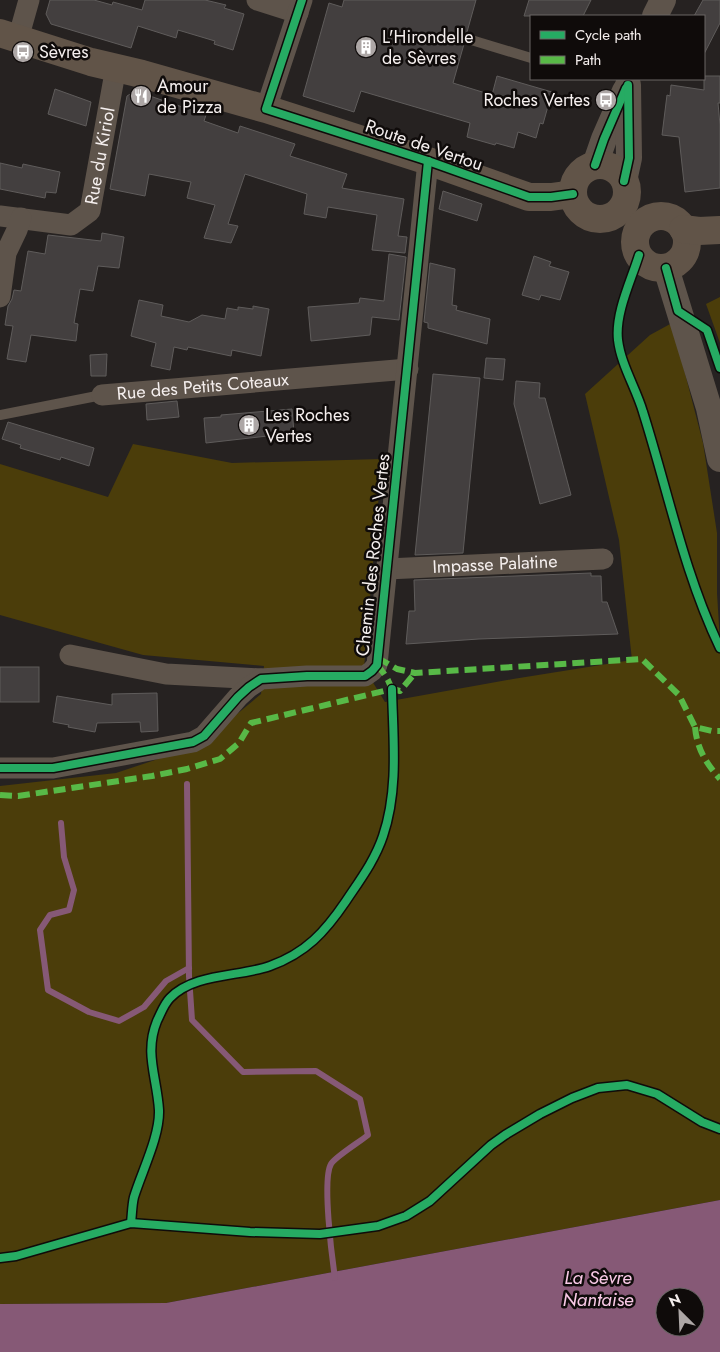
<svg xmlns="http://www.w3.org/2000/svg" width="720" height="1352" viewBox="0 0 720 1352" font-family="Jost,sans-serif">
	<rect width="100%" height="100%" fill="#262221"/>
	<g fill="#4b3d0a">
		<path d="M 720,297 L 720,343 L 706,304 Z"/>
		<path d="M 672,323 L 703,443 L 717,533 L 717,593 L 720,642 L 720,1200 L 166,1303 L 0,1304 L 0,786 L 116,773 L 200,745 L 261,694 L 264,666 L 143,655 L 0,615 L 0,464 L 108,497 L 133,444 L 232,463 L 382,459 L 364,668 L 385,702 L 513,679 L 632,660 L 619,540 L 585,394 L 650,335 Z"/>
	</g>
	<path fill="#865976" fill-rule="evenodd" d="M 720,1200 L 720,1352 L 0,1352 L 0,1304 L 166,1303 ZM 665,1297 L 695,1297 L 695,1327 L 665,1327 Z"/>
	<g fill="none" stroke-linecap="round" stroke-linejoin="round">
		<g stroke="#865976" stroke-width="6">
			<path d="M 187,784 L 189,976 L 192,1020 L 243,1072 L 316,1071 L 360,1099 L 368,1135 C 361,1141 335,1157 331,1164 C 322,1179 332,1258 335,1278"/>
			<path d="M 61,823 L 64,857 L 74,890 L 69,910 L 50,915 L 40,930 L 48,990 L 89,1012 L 119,1021 L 144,1007 L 166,981 L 189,968"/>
		</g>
	</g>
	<g fill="#433f3f" stroke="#5f5c5b">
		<path d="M 50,0 L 94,0 L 112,5 L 113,2 L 142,10 L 145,0 L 205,0 L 226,5 L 224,8 L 244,14 L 233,50 L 214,44 L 215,41 L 178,30 L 176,38 L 138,26 L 131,48 L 51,24 L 46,14 Z"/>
		<path d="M 344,0 L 476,0 L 467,32 L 461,38 L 464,44 L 453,83 L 492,95 L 497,76 L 552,92 L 543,124 L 540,123 L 536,138 L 518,132 L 514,148 L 496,143 L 495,145 L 467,137 L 470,123 L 361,91 L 354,112 L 303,96 L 329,3 L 342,7 Z"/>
		<path d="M 529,0 L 591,0 L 583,16 L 524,16 Z"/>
		<path d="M 703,0 L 720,0 L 720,23 L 704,54 L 704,16 L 694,16 Z"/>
		<path d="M 704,76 L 720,76 L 720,103 L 718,103 L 720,125 L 720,188 L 685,192 L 679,137 L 662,135 L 667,95 L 670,96 L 671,85 L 704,90 Z"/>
		<path d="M 55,89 L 91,102 L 86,126 L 48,114 Z"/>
		<path d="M 135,91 L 206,115 L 204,121 L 238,133 L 240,126 L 295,144 L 290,156 L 347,174 L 342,188 L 404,199 L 398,236 L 407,237 L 405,253 L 372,250 L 377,215 L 328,207 L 326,218 L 304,214 L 307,194 L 245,174 L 228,224 L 238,226 L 231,243 L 204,238 L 215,205 L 187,198 L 191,182 L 149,174 L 145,196 L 110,189 L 127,96 Z"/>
		<path d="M 0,163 L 22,168 L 23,164 L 60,172 L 56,193 L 46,192 L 45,198 L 0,189 Z"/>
		<path d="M 443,191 L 482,204 L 477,221 L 439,209 Z"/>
		<path d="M 102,233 L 124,237 L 119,268 L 98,266 L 93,291 L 80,289 L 74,323 L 78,324 L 76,341 L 31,335 L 26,362 L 7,359 L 13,326 L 5,325 L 8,306 L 12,299 L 14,290 L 21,291 L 28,251 L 45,254 L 48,235 L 101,241 Z"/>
		<path d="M 389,254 L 406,257 L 399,320 L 372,317 L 370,335 L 311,341 L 308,307 L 359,303 L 360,298 L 384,301 Z"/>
		<path d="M 534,256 L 551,262 L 549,266 L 569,272 L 560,300 L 541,295 L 539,300 L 522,295 Z"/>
		<path d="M 430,263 L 455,269 L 452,305 L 457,306 L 456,310 L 490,319 L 487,344 L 428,328 L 428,323 L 424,322 Z"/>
		<path d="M 139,300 L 163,305 L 161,316 L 189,322 L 202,315 L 225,319 L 227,308 L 238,310 L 238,307 L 253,309 L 253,306 L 269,309 L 261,356 L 232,350 L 231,356 L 188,347 L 187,350 L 174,347 L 170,370 L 151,366 L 156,343 L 131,336 Z"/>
		<path d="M 107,354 L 106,376 L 91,376 L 90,355 Z"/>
		<path d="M 486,358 L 505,359 L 503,380 L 484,378 Z"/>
		<path d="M 433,374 L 480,378 L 463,553 L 415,555 Z"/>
		<path d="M 516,381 L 540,383 L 539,398 L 545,398 L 571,495 L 540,504 L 514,404 Z"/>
		<path d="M 177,401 L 179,417 L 147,420 L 146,404 Z"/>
		<path d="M 292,409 L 294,433 L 206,443 L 204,418 L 221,417 L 221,415 Z"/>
		<path d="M 8,422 L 94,448 L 89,466 L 61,457 L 60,460 L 20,448 L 21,445 L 2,439 Z"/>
		<path d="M 591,573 L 591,576 L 601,576 L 602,602 L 607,602 L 618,634 L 479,639 L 406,644 L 409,611 L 415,611 L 414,580 Z"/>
		<rect x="0" y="667" width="39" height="35"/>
		<path d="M 157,693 L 158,731 L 141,732 L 140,722 L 97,723 L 95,732 L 68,727 L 69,725 L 53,722 L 57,696 L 112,705 L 112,694 Z"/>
	</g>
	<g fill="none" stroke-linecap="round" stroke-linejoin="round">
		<g stroke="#5e544b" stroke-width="10">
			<path d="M 468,39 L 531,58"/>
			<path d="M 0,415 L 102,395"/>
		</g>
		<g stroke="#5e544b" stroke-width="21">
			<path d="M 257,0 L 298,13"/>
			<path d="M 18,39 L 29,0"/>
			<path d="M 266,109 L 302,0"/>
			<path id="s1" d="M 0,216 L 71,225 L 90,211 L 116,67"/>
			<path d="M 0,297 L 6,253 L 17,230 L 21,218"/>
			<path id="s2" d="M 102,395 L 408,369"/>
			<path id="s3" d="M 387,569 L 603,559"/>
			<path d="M 70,655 L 166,674 L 261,679"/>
			<path d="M 0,768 L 53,768 L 193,742 L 204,736 L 238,697 L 249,687 L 261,679 L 307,676 L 365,676 L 372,671 L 377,665 L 428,161"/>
		</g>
		<g stroke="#5e544b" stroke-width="26">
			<path d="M 655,16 L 663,0"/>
			<path d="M 595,165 L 604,139 L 625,91"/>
			<path d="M 624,181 L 629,158 L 628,85"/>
			<path d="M 666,268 L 709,408 L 720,459"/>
		</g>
		<g stroke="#615448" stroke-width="28">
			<path d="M 0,33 L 91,62 L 142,74 L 266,109 L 428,161 L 529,197 L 551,197 L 573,194"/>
			<circle cx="600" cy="192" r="27"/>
			<circle cx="661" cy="242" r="26"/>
			<path d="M 683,229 L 699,231 L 720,230"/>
		</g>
		<g stroke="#58b947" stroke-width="6" stroke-dasharray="12 6" stroke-linecap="butt">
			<path d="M 378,658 L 397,669 L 415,673 L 642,659 L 679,695 L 695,727 L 712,731 L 720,731"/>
			<path d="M 377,665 C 384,673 391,682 392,693"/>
			<path d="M 695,727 C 697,749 706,763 720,779"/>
			<path d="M 0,795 L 18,796 L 152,776 L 187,769 L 220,759 L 239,743 L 251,723 L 392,689 L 400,691 L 415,673"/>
		</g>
		<g stroke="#0f0b0a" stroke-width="11">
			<g id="cycleway">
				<path d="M 302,0 L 266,109 L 428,161 L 529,197 L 551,197 L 573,194"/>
				<path d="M 595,165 L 604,139 L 626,88"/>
				<path d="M 624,181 L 629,158 L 628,85"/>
				<path d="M 639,255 C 631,281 615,313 618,340 C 621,365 636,388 643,412 C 668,491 684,573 720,648"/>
				<path d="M 666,268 L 678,311 L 707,330 L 720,368"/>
				<path d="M 0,768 L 53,768 L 193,742 L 204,736 L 238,697 L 249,687 L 261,679 L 307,676 L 365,676 L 372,671 L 377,665 L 428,161"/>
				<path d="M 131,1223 C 132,1215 132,1205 134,1197 C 142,1171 160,1136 159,1110 C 157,1077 144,1053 157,1021 C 161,1013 164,1004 170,998 C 194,973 239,977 270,966 C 306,953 325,932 346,901 C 360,880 375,860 383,836 C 399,789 393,737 392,689"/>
				<path d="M 0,1258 L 16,1256 L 131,1223 L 250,1232 L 320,1234 L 378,1226 L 406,1216 L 430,1201 L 491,1145 L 505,1135 L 540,1114 L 572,1098 L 598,1088 L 627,1085 L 657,1094 L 702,1122 L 720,1129"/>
			</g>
		</g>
		<use href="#cycleway" stroke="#26ab63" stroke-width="8"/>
	</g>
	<defs>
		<g id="building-disc" transform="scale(1.125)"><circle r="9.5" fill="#ada7a6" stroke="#0f0b0a"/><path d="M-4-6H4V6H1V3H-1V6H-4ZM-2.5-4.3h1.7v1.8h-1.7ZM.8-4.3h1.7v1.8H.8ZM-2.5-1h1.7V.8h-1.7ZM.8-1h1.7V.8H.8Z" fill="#fff"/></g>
		<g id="bus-disc" transform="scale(1.125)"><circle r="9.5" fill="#ada7a6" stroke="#0f0b0a"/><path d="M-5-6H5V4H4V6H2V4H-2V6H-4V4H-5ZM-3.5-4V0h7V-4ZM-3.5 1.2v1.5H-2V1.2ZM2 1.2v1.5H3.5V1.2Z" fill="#fff"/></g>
		<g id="restaurant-disc" transform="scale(1.125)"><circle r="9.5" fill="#ada7a6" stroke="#0f0b0a"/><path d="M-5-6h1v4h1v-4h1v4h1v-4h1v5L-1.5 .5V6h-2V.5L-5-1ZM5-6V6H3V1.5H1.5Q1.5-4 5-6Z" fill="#fff"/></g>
	</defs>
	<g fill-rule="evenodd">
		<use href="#building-disc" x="366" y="47"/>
		<use href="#bus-disc" x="23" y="52"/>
		<use href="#restaurant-disc" x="141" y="96"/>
		<use href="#bus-disc" x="606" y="100"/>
		<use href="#building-disc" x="249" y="425"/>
	</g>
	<g text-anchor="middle" stroke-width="5" stroke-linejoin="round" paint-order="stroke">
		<g font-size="18" fill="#f5efee" stroke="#0f0b0a" text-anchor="start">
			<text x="382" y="43">L'Hirondelle<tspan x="382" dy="21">de Sèvres</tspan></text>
			<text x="39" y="58">Sèvres</text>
			<text x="157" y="92">Amour<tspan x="157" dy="21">de Pizza</tspan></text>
			<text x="590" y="106" text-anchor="end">Roches Vertes</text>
			<text x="265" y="421">Les Roches<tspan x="265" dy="21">Vertes</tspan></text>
		</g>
		<g font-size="18" fill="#f5efee" stroke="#0f0b0a">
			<text transform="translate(424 145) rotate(19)" y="6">Route de Vertou</text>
			<text dy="6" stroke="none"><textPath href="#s1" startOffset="151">Rue du Kiriol</textPath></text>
			<text dy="6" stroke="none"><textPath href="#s2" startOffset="101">Rue des Petits Coteaux</textPath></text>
			<text transform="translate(373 555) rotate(-84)" y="6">Chemin des Roches Vertes</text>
			<text dy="6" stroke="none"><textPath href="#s3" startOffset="108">Impasse Palatine</textPath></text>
		</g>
		<g font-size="19" font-style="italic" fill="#f9c9e6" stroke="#0f0b0a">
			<text x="598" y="1284">La Sèvre<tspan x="598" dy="22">Nantaise</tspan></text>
		</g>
	</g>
	<rect x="530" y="15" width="175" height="65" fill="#0f0b0a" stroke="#6b6665"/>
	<rect x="540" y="31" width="25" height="8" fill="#26ab63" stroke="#6b6665"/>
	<text x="575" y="40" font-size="15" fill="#f5efee">Cycle path</text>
	<rect x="540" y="56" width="25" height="8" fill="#58b947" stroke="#6b6665"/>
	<text x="575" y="65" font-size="15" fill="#f5efee">Path</text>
	<g transform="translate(680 1312) rotate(336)"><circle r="24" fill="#0f0b0a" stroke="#6b6665"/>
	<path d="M0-4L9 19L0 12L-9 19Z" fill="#ada7a6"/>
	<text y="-8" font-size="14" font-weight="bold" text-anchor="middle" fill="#f5efee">N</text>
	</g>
</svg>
